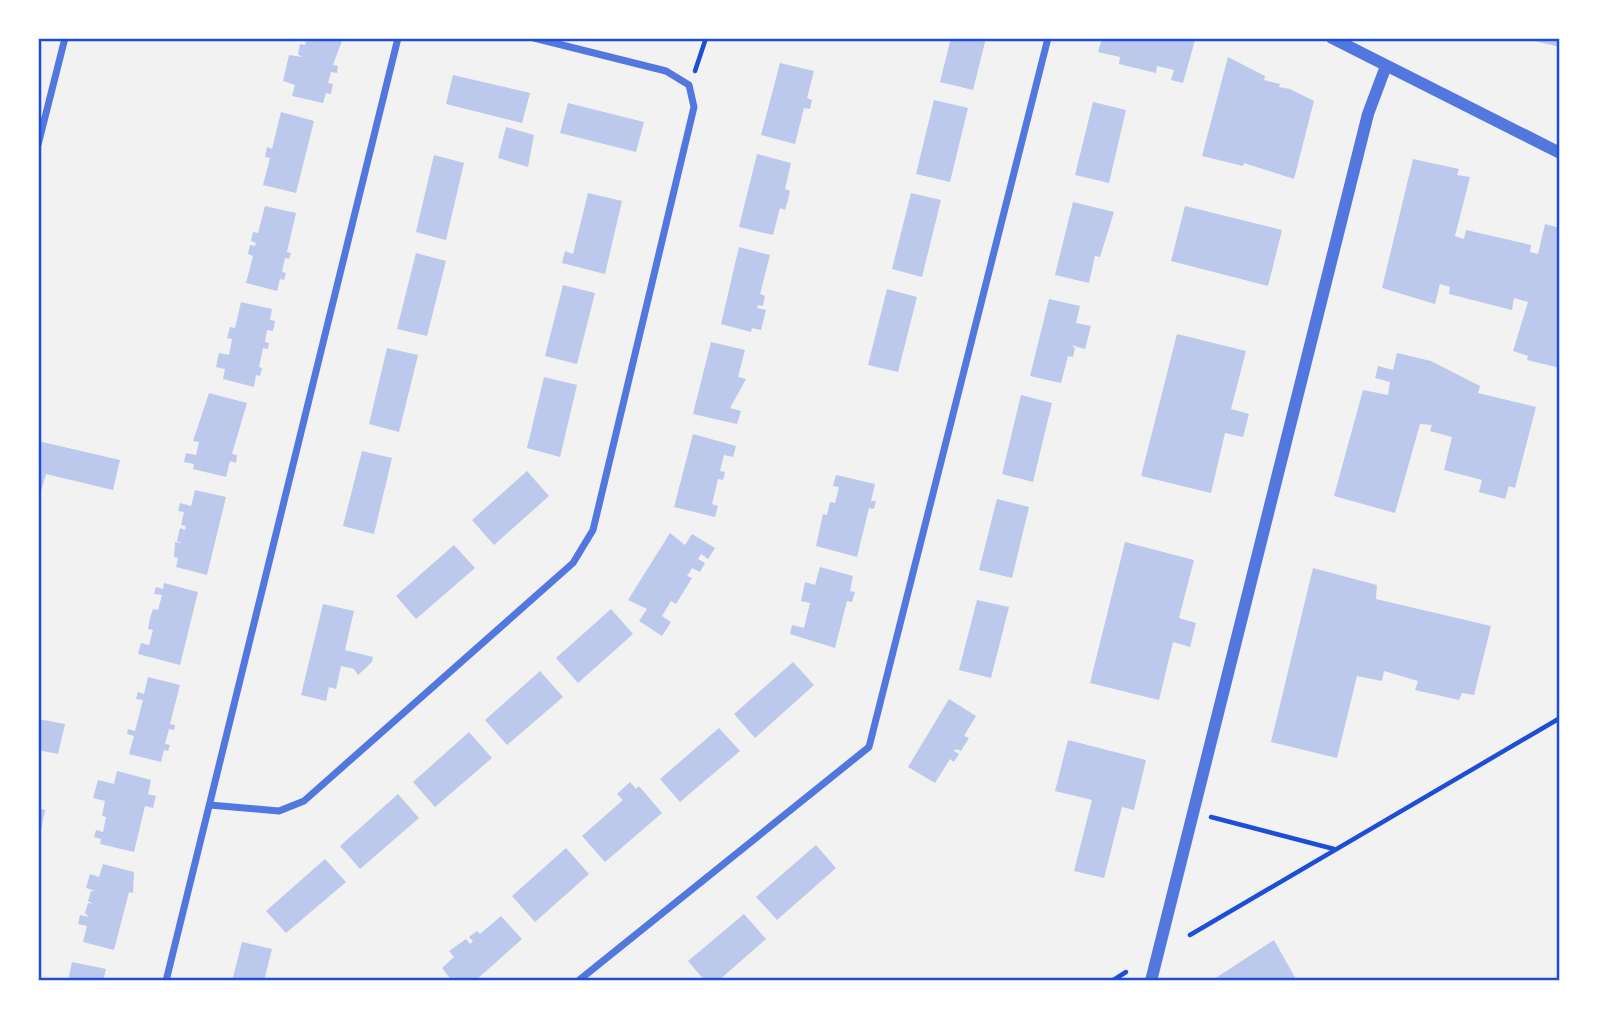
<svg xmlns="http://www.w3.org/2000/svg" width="1598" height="1019" viewBox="0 0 1598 1019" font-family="Lora,serif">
	<rect width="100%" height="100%" fill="#f2f2f2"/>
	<g fill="#bdc9ec">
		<path d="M 295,38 L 343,38 L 333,65 L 338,66 L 337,73 L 331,72 L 328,83 L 333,84 L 331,94 L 326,93 L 323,103 L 292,96 L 295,85 L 283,81 L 289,55 L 302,57 L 298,54 L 300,44 L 305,45 L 306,42 Z"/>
		<path d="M 951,38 L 986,38 L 973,90 L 940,82 Z"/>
		<path d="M 1102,38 L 1188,38 L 1195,40 L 1183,83 L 1171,80 L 1174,70 L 1157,66 L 1156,73 L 1119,64 L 1120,57 L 1098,52 Z"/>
		<path d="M 1535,38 L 1560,38 L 1560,47 L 1534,41 Z"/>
		<path d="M 1228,57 L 1265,76 L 1264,80 L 1280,84 L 1279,87 L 1290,89 L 1314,101 L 1294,179 L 1244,163 L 1243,166 L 1202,156 Z"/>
		<path d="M 780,63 L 814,71 L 807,98 L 812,100 L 810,109 L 804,108 L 795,144 L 761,135 Z"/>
		<path d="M 453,75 L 530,93 L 522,123 L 446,104 Z"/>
		<path d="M 934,100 L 968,108 L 950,182 L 916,174 Z"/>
		<path d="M 1093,102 L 1126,110 L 1109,183 L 1075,175 Z"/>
		<path d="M 568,103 L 644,122 L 636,152 L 560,133 Z"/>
		<path d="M 281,112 L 314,121 L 296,193 L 263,185 L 270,158 L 265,157 L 267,147 L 272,149 Z"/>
		<path d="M 506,127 L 534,135 L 528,167 L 498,158 Z"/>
		<path d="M 757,154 L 791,163 L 785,189 L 790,191 L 788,200 L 785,210 L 780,208 L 773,235 L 739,227 Z"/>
		<path d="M 434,155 L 464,163 L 446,240 L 416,232 Z"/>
		<path d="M 1413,159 L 1459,169 L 1457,175 L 1470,177 L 1455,236 L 1464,239 L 1466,230 L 1531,245 L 1530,252 L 1538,254 L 1545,224 L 1560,228 L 1560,368 L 1527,360 L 1528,356 L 1513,351 L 1528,302 L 1514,298 L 1512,310 L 1449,294 L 1450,287 L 1440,284 L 1435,304 L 1382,288 Z"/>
		<path d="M 588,193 L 622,201 L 605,274 L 562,263 L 565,251 L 573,254 Z"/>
		<path d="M 911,193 L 941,200 L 922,277 L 892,269 Z"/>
		<path d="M 1073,202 L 1114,212 L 1100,257 L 1095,256 L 1089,283 L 1055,275 Z"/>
		<path d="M 265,206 L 296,213 L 287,252 L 291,253 L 289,259 L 285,258 L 282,272 L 286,273 L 284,280 L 280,279 L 277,291 L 246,283 L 253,256 L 248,254 L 250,245 L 255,246 L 256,243 L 251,241 L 253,232 L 258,233 Z"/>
		<path d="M 1185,206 L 1282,230 L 1268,286 L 1171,261 Z"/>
		<path d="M 739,247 L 770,255 L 760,294 L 765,296 L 763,306 L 758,305 L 757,308 L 766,310 L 761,330 L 752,328 L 751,332 L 721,324 Z"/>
		<path d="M 416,253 L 446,261 L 427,336 L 397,329 Z"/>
		<path d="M 563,285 L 595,293 L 577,364 L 545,356 Z"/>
		<path d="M 887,289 L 917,297 L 898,372 L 868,365 Z"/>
		<path d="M 1049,299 L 1080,306 L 1076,323 L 1091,326 L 1085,349 L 1071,345 L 1075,348 L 1073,357 L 1068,356 L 1061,383 L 1030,376 Z"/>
		<path d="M 241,302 L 272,309 L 270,320 L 275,321 L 273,331 L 267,330 L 265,342 L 269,343 L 268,349 L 263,348 L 259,367 L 262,368 L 260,376 L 256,375 L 254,387 L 223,379 L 225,369 L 216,367 L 219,353 L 229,355 L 232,339 L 227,338 L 230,327 L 235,328 Z"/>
		<path d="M 1177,334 L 1246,351 L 1231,409 L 1249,414 L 1243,437 L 1225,433 L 1211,493 L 1141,476 Z"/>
		<path d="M 711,342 L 745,350 L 738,377 L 746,379 L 730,408 L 741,411 L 737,424 L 693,414 Z"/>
		<path d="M 387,348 L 418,355 L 399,432 L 369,424 Z"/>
		<path d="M 1397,353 L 1431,361 L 1480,386 L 1478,393 L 1536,407 L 1515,488 L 1509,486 L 1505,499 L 1479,492 L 1482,480 L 1444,470 L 1452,437 L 1430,431 L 1432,425 L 1420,424 L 1395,513 L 1334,496 L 1363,390 L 1388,395 L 1390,382 L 1375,378 L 1378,366 L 1393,370 Z"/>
		<path d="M 544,377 L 577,385 L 560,457 L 527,448 Z"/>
		<path d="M 209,393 L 247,403 L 232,454 L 237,455 L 236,463 L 230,461 L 226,477 L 193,469 L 194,464 L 184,462 L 186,453 L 196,455 L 199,442 L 193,441 Z"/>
		<path d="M 1021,395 L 1052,403 L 1033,482 L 1002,474 Z"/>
		<path d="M 693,434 L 736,446 L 733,457 L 724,455 L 720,471 L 725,472 L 723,480 L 718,479 L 712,504 L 718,506 L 715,517 L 674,507 Z"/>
		<path d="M 38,441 L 120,460 L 113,490 L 46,474 L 38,501 Z"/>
		<path d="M 362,451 L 392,458 L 374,534 L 343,526 Z"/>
		<path d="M 527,471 L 549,496 L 494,545 L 472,520 Z"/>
		<path d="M 836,475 L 875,484 L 871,501 L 876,501 L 874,509 L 869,508 L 857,557 L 816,546 L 823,514 L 827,515 L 830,502 L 835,503 L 839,487 L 833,486 Z"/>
		<path d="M 195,490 L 226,497 L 207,575 L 176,567 L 178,558 L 174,557 L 175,542 L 182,543 L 177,541 L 180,528 L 185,530 L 186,526 L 181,525 L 184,512 L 178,511 L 180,503 L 191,506 Z"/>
		<path d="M 997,499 L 1029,507 L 1012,578 L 979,570 Z"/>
		<path d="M 670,533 L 685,545 L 692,534 L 715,548 L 708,559 L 701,554 L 698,559 L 705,563 L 700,572 L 692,568 L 687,576 L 692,578 L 676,604 L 671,601 L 662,616 L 671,622 L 662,636 L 639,621 L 647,609 L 628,600 Z"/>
		<path d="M 1125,542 L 1194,560 L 1179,618 L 1196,623 L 1190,647 L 1173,642 L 1159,700 L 1090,683 Z"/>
		<path d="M 454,545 L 475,568 L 416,619 L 396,596 Z"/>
		<path d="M 820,567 L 853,576 L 850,591 L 855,592 L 852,602 L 847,601 L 835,648 L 790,634 L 792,625 L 804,628 L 810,603 L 801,601 L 805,582 L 815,585 Z"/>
		<path d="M 1313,568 L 1377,585 L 1376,599 L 1491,626 L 1474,695 L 1462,693 L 1459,700 L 1415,690 L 1418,681 L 1384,671 L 1382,681 L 1357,676 L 1337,758 L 1271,742 Z"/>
		<path d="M 164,583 L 198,592 L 180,665 L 138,654 L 141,643 L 149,645 L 153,630 L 148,629 L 150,618 L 153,609 L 158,610 L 162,595 L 154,594 L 156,587 L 163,589 Z"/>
		<path d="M 977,600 L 1009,607 L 991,678 L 959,670 Z"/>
		<path d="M 323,604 L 354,611 L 345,650 L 373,657 L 372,662 L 358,675 L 354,669 L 341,666 L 336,689 L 329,687 L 326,701 L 301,695 Z"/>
		<path d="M 611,609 L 633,634 L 578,683 L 556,658 Z"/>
		<path d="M 793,662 L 814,685 L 755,738 L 734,714 Z"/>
		<path d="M 540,671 L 563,697 L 507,745 L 485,720 Z"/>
		<path d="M 148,677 L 180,685 L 170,724 L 175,725 L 174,730 L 169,729 L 165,744 L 170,745 L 168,751 L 164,750 L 161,762 L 129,754 L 134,736 L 127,734 L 128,729 L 135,731 L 143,700 L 136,699 L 138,692 L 144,694 Z"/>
		<path d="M 949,699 L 976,716 L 964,736 L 969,738 L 961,751 L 956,749 L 954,751 L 959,754 L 954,762 L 950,759 L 935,783 L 908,767 Z"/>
		<path d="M 38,719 L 65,724 L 58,754 L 38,750 Z"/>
		<path d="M 719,728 L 740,751 L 680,802 L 660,779 Z"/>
		<path d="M 469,732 L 492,758 L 435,807 L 413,782 Z"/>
		<path d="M 1068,740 L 1146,760 L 1134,810 L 1122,807 L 1104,878 L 1074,871 L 1092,800 L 1055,791 Z"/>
		<path d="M 117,771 L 151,780 L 148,794 L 156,796 L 153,808 L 145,806 L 134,852 L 100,844 L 101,839 L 94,837 L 96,830 L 103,832 L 106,817 L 102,816 L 105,801 L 93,798 L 98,780 L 114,784 Z"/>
		<path d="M 630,782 L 636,789 L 639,786 L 662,813 L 605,862 L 582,836 L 623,800 L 617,794 Z"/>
		<path d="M 398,794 L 419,818 L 360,869 L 340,846 Z"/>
		<path d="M 38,808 L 45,810 L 40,836 L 38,836 Z"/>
		<path d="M 816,845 L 836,868 L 777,920 L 756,897 Z"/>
		<path d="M 566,848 L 589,874 L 535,922 L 512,896 Z"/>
		<path d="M 325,859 L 346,882 L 286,933 L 266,911 Z"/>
		<path d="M 103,864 L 134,872 L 133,893 L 129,892 L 114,950 L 83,942 L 87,926 L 78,924 L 80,915 L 89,917 L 85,913 L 88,903 L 93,904 L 88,901 L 91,891 L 96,891 L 86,888 L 90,874 L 99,877 Z"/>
		<path d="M 744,914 L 766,939 L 718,981 L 705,981 L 688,961 Z"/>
		<path d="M 501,916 L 522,939 L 475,981 L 452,981 L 442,968 L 454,957 L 449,951 L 466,939 L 470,944 L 473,941 L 469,937 L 477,931 L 480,934 Z"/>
		<path d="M 1274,940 L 1297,981 L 1211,981 Z"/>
		<path d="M 242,942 L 272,949 L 264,981 L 232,981 Z"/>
		<path d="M 72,962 L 106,969 L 103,981 L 68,981 Z"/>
	</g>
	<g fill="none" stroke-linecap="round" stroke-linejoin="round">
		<g stroke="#1d4ed8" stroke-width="4.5">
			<path d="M 695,71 L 706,38"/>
			<path d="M 1211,817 L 1334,849"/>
			<path d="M 1190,935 L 1560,718"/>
			<path d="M 1112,981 L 1126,972"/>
		</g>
		<g stroke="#5277de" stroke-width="7">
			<path d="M 38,145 L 65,38"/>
			<path d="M 210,805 L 279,811 L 304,801 L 573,563 L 593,530 L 694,107 L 689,85 L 666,71 L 534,38"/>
			<path d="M 166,981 L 398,38"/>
			<path d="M 578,981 L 869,747 L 1048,38"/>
		</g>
		<g stroke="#5277de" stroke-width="12">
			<path d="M 1332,38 L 1560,153"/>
			<path d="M 1151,981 L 1368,114 L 1386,66"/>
		</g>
	</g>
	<rect width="1598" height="1019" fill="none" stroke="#ffffff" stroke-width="80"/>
	<rect x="40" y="40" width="1518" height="939" fill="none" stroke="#1d4ed8" stroke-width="2.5"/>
</svg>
